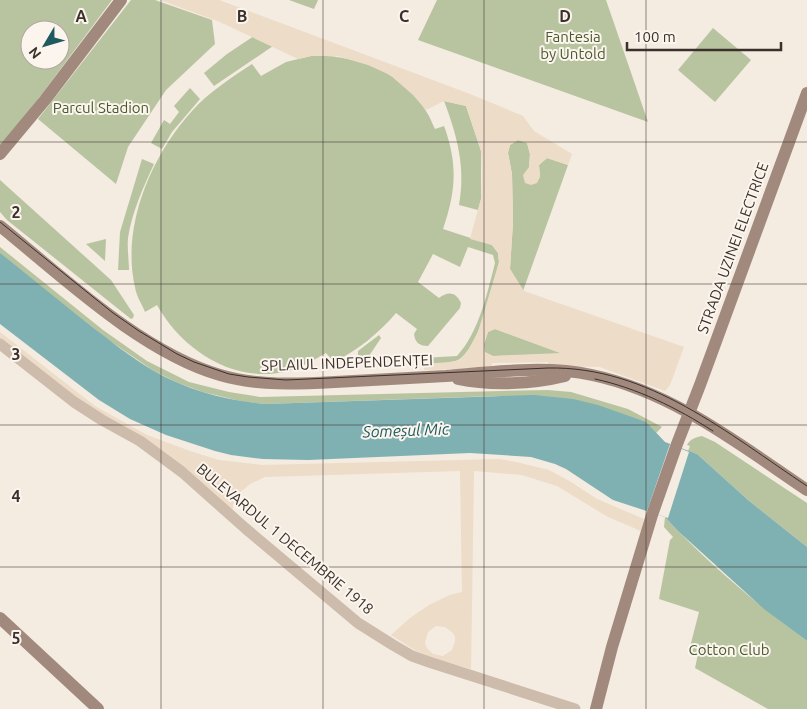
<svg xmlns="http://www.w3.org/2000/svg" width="807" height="709" viewBox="0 0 807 709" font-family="Ubuntu,sans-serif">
	<rect width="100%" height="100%" fill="#f4ebe1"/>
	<g fill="#b8c4a0" fill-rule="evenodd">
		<path d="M 0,0 L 112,0 L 21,122 L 0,145 ZM 30,30 L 60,30 L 60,60 L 30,60 Z"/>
		<path d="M 131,0 L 155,0 L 212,20 L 215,44 L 166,90 L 128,147 L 116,184 L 38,119 Z"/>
		<path d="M 289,0 L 318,0 L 314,9 Z"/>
		<path d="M 437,0 L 606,0 L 648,122 L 418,40 Z"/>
		<path d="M 713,28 L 751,60 L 715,102 L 678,70 Z"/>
		<path d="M 254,36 L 273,46 L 214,86 L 204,73 L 227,54 Z"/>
		<path d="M 311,56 C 355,54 403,72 426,111 C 430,117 432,123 435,129 L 444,126 C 458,164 456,191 443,229 L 492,245 L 498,253 L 499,262 C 493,286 480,343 461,358 C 453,365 435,363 424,364 L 423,358 L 457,356 C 479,332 487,294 495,263 L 493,255 L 468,247 L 460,267 L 433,254 L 418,282 L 439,298 C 448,291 456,292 461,303 L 460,308 L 428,346 C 420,346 415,343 414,334 L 417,329 L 396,313 C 378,334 358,350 334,362 L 326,353 C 314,360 302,367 288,371 C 235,385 182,350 157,305 L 145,312 C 142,304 136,296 135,287 C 121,227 151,156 192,111 C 209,92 231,78 252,64 L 261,76 L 286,62 Z"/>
		<path d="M 190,88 L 200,99 L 172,132 L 162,149 L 151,143 L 164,120 L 170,124 L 179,112 L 174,106 Z"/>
		<path d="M 444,101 L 466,106 L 481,151 L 481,199 L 478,210 L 459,205 C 466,168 457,135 444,101 Z"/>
		<path d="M 518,140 L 527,143 L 530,154 L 529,167 L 540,177 L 539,165 L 547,158 L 568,165 L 523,291 L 510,269 L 513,222 L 512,174 L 508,153 L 510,145 Z"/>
		<path d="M 142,159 L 154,164 C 143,188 132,212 128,238 C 127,249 129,260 129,270 L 118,270 L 120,232 Z"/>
		<path d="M 0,180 L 111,280 L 134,315 L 133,318 L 131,319 L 7,220 L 0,212 Z"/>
		<path d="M 106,239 L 105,261 L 86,244 Z"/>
		<path d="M 0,247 L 103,330 L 147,361 L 189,382 L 229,392 L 260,397 L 502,391 L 548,390 L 571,392 L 628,409 L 662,427 L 656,433 L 646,423 L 496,396 L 266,404 L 244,402 L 203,392 L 178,383 L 154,371 L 110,341 L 40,286 L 0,270 Z"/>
		<path d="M 495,329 L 561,353 L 560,354 L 493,356 L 484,352 L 484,344 L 488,332 Z"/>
		<path d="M 379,335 L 381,338 L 369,356 L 363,357 L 358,355 L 358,351 Z"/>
		<path d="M 702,436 L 715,442 L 807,503 L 807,547 L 748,500 L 697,454 L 688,451 L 690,446 L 687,445 C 690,439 696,437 702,436 Z"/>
		<path d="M 665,517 C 707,563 757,604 807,641 L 807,709 L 768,709 L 695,668 L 698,654 L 689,651 L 699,612 L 659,599 L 670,540 L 673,537 L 664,527 Z"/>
	</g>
	<g fill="#ecdcc8" fill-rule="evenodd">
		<path d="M 160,0 L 219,0 L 470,94 L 523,116 L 534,131 L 572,154 L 568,165 L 547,158 L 539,165 L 540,177 L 537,183 L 531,185 L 525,183 L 523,175 L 529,167 L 530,154 L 527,143 L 518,140 L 510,145 L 508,153 L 512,174 L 513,222 L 510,269 L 524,291 L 684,347 L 670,385 L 665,391 L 600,367 L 548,366 L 548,362 L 492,363 L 492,368 L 424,370 L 424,364 L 449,362 L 460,360 L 467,352 L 478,332 L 499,262 L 498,253 L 492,245 L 470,239 L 481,199 L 482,174 L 481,151 L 466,106 L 444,101 L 426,110 L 413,95 L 390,75 L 368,65 L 337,56 L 311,56 L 298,59 L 220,22 ZM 495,329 L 560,353 L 561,353 L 493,356 L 485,352 L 484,344 L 488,332 Z"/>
		<path d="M 0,332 L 95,406 L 147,435 L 190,451 L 219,460 L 263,465 L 499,459 L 516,462 L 549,470 L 571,482 L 597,499 L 644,519 L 641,531 L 608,517 L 557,486 L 522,475 L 474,471 L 471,669 L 442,661 L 416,651 L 391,635 L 410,618 L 429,605 L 450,595 L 462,592 L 460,471 L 265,477 L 250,484 L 237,495 L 233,505 L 233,511 L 0,344 ZM 436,626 L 445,627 L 453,633 L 455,637 L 455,642 L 452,650 L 443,656 L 433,654 L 426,647 L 425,642 L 428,632 Z"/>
	</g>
	<path fill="#7fb0b2" d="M 0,253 C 29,276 57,299 86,322 C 108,339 130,357 154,371 C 187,390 227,401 266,404 L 534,395 L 573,399 L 598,405 L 646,422 L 665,442 L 697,454 L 748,500 L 807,547 L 807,641 L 764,609 L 678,531 L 665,517 L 613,500 L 566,469 L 555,464 L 531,457 L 470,453 L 308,460 L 263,459 L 231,455 L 215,451 L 166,435 L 130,419 L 99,400 L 0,324 Z"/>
	<path fill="#f4ebe1" d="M 670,444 L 689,452 L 668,518 L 647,511 Z"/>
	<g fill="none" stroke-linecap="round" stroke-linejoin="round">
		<path stroke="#cdbbac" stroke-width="11" d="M 0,344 L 74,402 L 102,420 L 140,441 L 182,472 L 245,528 L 358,623 L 393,645 L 412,656 L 432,663 L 575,709"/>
		<g stroke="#a18a7d" stroke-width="12">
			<path d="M 0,154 L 45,100 L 121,0"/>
			<path d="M 0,226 C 63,277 141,352 220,375 C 257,386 297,384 335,382 C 372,380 409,378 446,376 C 494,372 545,365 592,375 C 673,392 740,445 807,490"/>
			<path d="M 458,379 C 491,386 533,384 565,376"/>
			<path d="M 0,618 L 98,709"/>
			<path d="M 596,709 L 612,647 L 652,515 L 677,444 L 700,385 L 807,93"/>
		</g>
		<g stroke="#3b302b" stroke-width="1">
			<path d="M 0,222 L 113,313 L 139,331 L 177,354 L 194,362 L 229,374 L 248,377 L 286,380 L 548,368 C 649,366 728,434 807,486"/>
			<path d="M 595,379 C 637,388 677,408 713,431"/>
		</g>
	</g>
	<path fill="none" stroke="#3b302b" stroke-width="1" stroke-opacity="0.55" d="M 161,0 L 161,709M 323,0 L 323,709M 484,0 L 484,709M 646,0 L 646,709M 0,142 L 807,142M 0,284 L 807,284M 0,425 L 807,425M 0,567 L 807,567"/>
	<g text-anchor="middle" stroke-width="4" stroke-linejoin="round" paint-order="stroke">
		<g font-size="15" fill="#4a5a2e" stroke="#fbf5ee">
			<text x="573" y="42">Fantesia<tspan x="573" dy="17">by Untold</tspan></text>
			<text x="101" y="113">Parcul Stadion</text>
			<text x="729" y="655">Cotton Club</text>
		</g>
		<g font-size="15" fill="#3b302b" stroke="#fbf5ee">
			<text transform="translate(733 248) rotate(-70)" y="5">STRADA UZINEI ELECTRICE</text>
			<text transform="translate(347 363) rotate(-2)" y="5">SPLAIUL INDEPENDENȚEI</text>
			<text transform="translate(285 539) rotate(40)" y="5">BULEVARDUL 1 DECEMBRIE 1918</text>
		</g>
		<g font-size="16" font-style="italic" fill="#1f5a5e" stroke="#fbf5ee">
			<text transform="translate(406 430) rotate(-2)" y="6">Someșul Mic</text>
		</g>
	</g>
	<g font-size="16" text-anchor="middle" font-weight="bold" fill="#3b302b" stroke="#fbf5ee" stroke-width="4" stroke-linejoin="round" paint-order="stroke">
		<text x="81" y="22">A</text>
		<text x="242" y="22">B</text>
		<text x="404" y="22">C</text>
		<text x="565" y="22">D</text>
		<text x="16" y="218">2</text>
		<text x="16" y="360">3</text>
		<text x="16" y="502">4</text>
		<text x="16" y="644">5</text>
	</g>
	<g transform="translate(45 45) rotate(232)"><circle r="24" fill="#fbf5ee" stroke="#aea6a0"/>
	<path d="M0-4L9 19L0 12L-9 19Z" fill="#1f5a5e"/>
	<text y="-8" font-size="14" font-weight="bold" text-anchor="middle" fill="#3b302b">N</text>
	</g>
	<path d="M627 42v8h154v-8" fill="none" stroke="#3b302b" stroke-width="2.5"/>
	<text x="634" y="42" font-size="15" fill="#3b302b" stroke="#fbf5ee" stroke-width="4" paint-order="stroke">100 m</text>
</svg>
